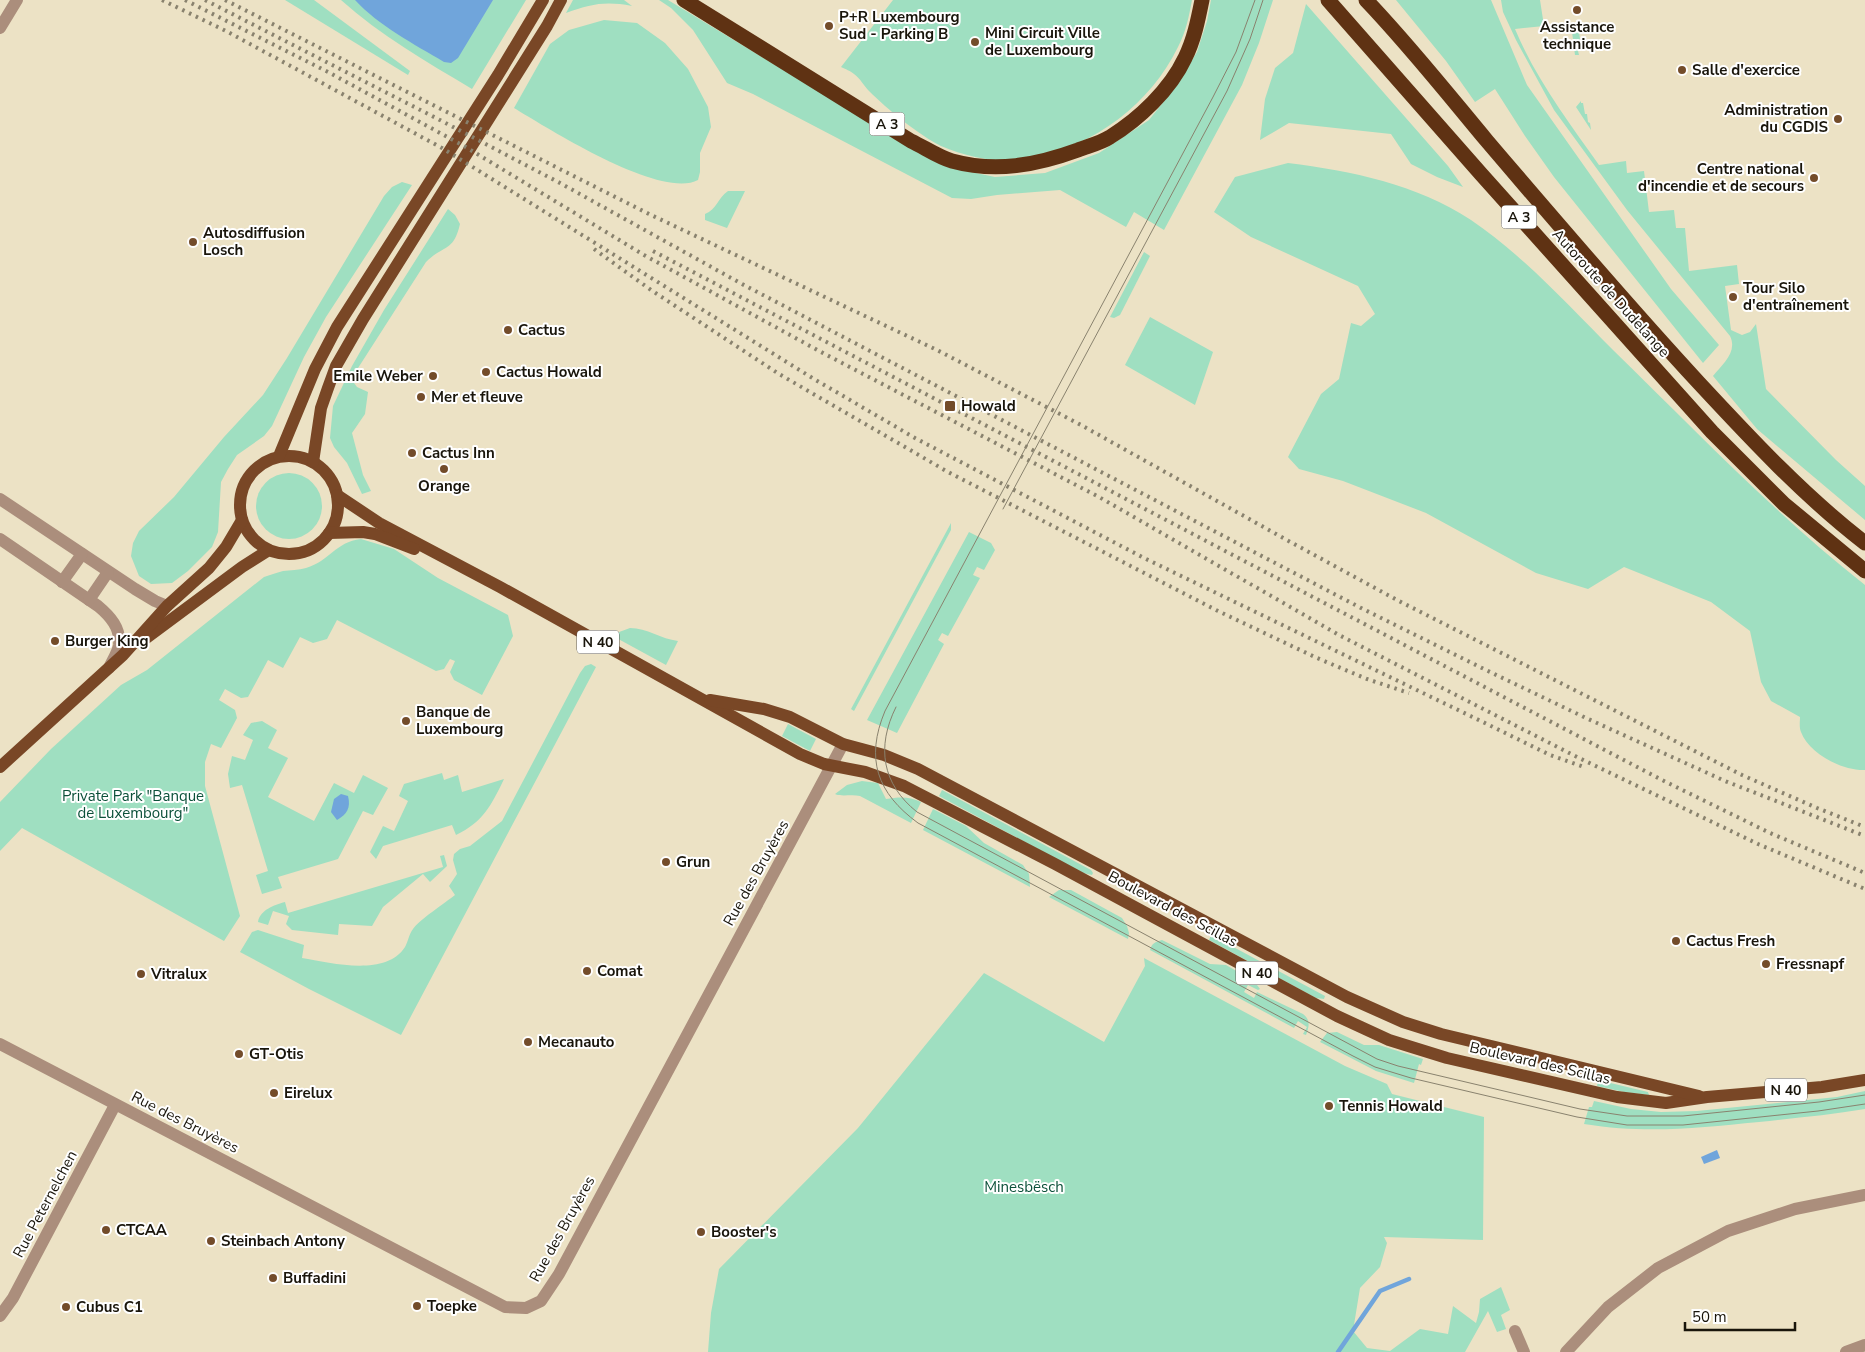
<svg xmlns="http://www.w3.org/2000/svg" width="1865" height="1352" viewBox="0 0 1865 1352" font-family="'Nunito Sans',sans-serif">
	<rect width="100%" height="100%" fill="#ece2c5"/>
	<g fill="#9fdfc1">
		<path d="M 285,0 L 314,0 L 410,71 L 408,75 Z"/>
		<path d="M 341,0 L 526,0 L 472,89 C 427,62 380,35 341,0 Z"/>
		<path d="M 573,0 L 624,0 L 632,6 C 605,1 591,4 566,13 Z"/>
		<path d="M 659,0 L 668,0 L 856,114 L 948,167 L 995,177 L 1045,173 L 1099,153 L 1149,120 L 1176,86 L 1197,52 L 1207,21 L 1211,0 L 1273,0 L 1259,43 L 1242,85 L 1164,230 L 1134,212 L 1126,227 L 1060,190 L 997,195 L 971,199 L 952,198 L 753,94 L 727,83 L 693,30 L 671,8 Z"/>
		<path d="M 893,0 L 1192,0 C 1189,16 1186,32 1178,47 C 1151,103 1095,146 1033,157 C 1026,159 1018,161 1011,161 C 988,161 962,155 941,146 C 919,135 887,109 869,91 C 864,86 860,78 854,74 C 851,71 845,69 841,67 Z"/>
		<path d="M 1396,0 L 1491,0 L 1527,85 L 1671,289 L 1719,345 L 1703,363 L 1554,177 L 1525,136 L 1495,89 L 1475,102 L 1446,61 Z"/>
		<path d="M 1501,0 L 1540,0 L 1544,26 L 1515,29 C 1536,79 1568,121 1599,165 L 1626,161 L 1627,173 L 1644,171 L 1649,212 L 1674,210 L 1676,228 L 1685,228 L 1689,271 L 1737,265 L 1739,284 L 1725,286 L 1731,330 L 1742,335 L 1750,332 L 1756,324 L 1766,389 L 1836,460 L 1865,486 L 1865,520 L 1757,429 L 1713,376 C 1722,365 1738,352 1730,336 L 1627,210 L 1554,110 L 1516,40 L 1503,12 Z"/>
		<path d="M 1306,4 L 1448,166 L 1463,187 L 1437,177 L 1411,164 L 1391,134 L 1289,123 L 1260,140 L 1265,99 L 1275,68 L 1293,53 Z"/>
		<path d="M 604,20 L 637,23 L 665,43 L 688,69 L 708,107 L 711,127 L 700,153 L 700,172 L 698,180 C 661,200 549,129 514,108 L 550,44 L 569,30 Z"/>
		<path d="M 1571,24 L 1574,24 L 1575,28 L 1579,31 L 1581,48 L 1578,51 L 1579,55 L 1575,55 Z"/>
		<path d="M 1581,101 L 1581,103 L 1583,103 L 1585,114 L 1587,114 L 1588,122 L 1590,123 L 1591,130 L 1576,107 Z"/>
		<path d="M 1288,163 C 1352,171 1416,184 1471,220 C 1524,256 1568,305 1613,350 C 1695,430 1775,514 1865,585 L 1865,770 C 1843,771 1809,754 1801,732 C 1799,728 1800,721 1800,717 L 1771,701 L 1761,682 L 1750,631 L 1711,602 L 1624,567 L 1588,589 L 1536,573 L 1426,513 L 1343,481 L 1299,469 L 1288,457 L 1321,394 L 1339,379 L 1351,323 L 1361,326 L 1375,314 L 1358,286 L 1251,237 L 1214,212 L 1235,177 Z"/>
		<path d="M 402,182 L 412,185 L 326,317 L 304,357 L 272,426 L 264,436 L 237,455 L 228,469 L 221,482 L 218,532 L 212,547 L 188,571 L 172,583 L 151,584 L 139,576 L 131,556 L 133,543 L 139,531 L 174,497 L 224,437 L 263,395 L 287,358 L 384,196 L 392,187 Z"/>
		<path d="M 728,191 L 745,191 L 727,228 L 705,220 L 705,214 C 717,209 717,199 728,191 Z"/>
		<path d="M 448,209 L 455,215 L 460,224 C 453,253 444,244 426,262 L 351,379 L 357,387 L 368,392 L 365,414 L 352,433 L 363,475 L 371,491 L 362,494 L 347,463 L 334,447 L 330,438 L 333,406 L 352,366 L 384,310 Z"/>
		<path d="M 1144,252 L 1150,256 L 1120,315 L 1114,318 L 1110,317 Z"/>
		<path d="M 1150,317 L 1213,352 L 1195,405 L 1125,365 Z"/>
		<circle cx="289" cy="506" r="33"/>
		<path d="M 951,523 L 951,530 L 854,711 L 851,709 Z"/>
		<path d="M 969,532 L 991,543 L 995,550 L 984,570 L 977,567 L 973,575 L 980,578 L 948,636 L 942,633 L 938,640 L 944,644 L 897,733 L 867,720 Z"/>
		<path d="M 361,539 L 394,549 L 438,578 L 508,615 L 513,636 L 482,695 L 454,680 L 450,672 L 455,661 L 450,659 L 444,669 L 436,671 L 337,620 L 327,639 L 313,643 L 300,637 L 283,668 L 268,660 L 248,697 L 241,698 L 225,689 L 219,700 L 235,710 L 237,718 L 221,748 L 211,744 L 205,762 L 205,786 L 240,916 L 224,941 L 22,828 L 0,851 L 0,802 L 51,749 L 121,685 L 147,670 L 264,577 C 270,575 276,573 283,571 C 290,570 299,570 306,568 C 330,561 335,542 361,539 Z"/>
		<path d="M 630,628 C 647,628 661,639 678,641 L 666,665 L 611,635 Z"/>
		<path d="M 591,664 L 596,667 L 401,1035 L 309,989 L 240,952 L 252,932 L 258,930 L 304,945 L 302,958 C 331,963 386,977 405,947 C 408,942 409,934 413,929 C 418,921 446,902 455,895 L 449,886 L 457,874 L 453,860 L 454,854 L 460,849 L 470,846 L 502,821 L 580,673 L 585,666 Z"/>
		<path d="M 262,721 L 277,730 L 268,748 L 288,758 L 268,797 L 314,821 L 334,783 L 354,793 L 363,775 L 388,788 L 373,815 L 363,811 L 338,859 L 278,877 L 282,888 L 262,894 L 256,875 L 268,871 L 242,785 L 230,788 L 228,774 L 232,756 L 245,760 L 253,740 L 243,735 L 251,723 Z"/>
		<path d="M 788,724 L 816,739 L 810,751 L 782,736 Z"/>
		<path d="M 442,773 L 444,780 L 458,775 L 462,792 L 504,779 C 491,806 483,822 456,835 L 452,825 L 383,846 L 376,859 L 370,852 L 383,826 L 394,831 L 408,801 L 399,796 L 404,784 Z"/>
		<path d="M 862,781 L 878,783 L 886,799 C 899,797 909,796 921,802 L 911,823 L 860,796 C 852,794 841,797 835,794 L 847,785 Z"/>
		<path d="M 942,790 L 1091,870 L 1093,873 L 1092,875 L 1083,873 L 939,796 Z"/>
		<path d="M 933,809 L 966,826 L 984,843 L 1023,865 L 1029,874 L 1030,887 L 923,830 Z"/>
		<path d="M 444,855 L 447,866 L 430,882 L 423,874 L 383,907 L 372,926 L 339,924 L 338,935 L 292,930 L 286,924 L 289,916 L 273,911 L 268,925 L 258,922 C 260,910 274,905 285,902 L 288,913 L 443,867 L 440,856 Z"/>
		<path d="M 1059,890 L 1071,890 L 1122,918 L 1127,926 L 1129,933 L 1128,939 L 1049,897 Z"/>
		<path d="M 1211,935 L 1325,996 L 1324,999 L 1316,998 L 1209,940 Z"/>
		<path d="M 1162,940 L 1210,964 L 1226,965 L 1254,981 L 1260,989 L 1258,990 L 1248,985 L 1244,992 L 1254,998 L 1257,992 L 1303,1014 C 1311,1020 1309,1027 1306,1035 L 1303,1034 L 1307,1027 L 1298,1021 L 1294,1028 L 1150,950 C 1152,943 1155,942 1162,940 Z"/>
		<path d="M 1144,958 L 1345,1066 L 1387,1084 L 1392,1094 L 1484,1117 L 1483,1240 L 1384,1237 L 1387,1243 L 1380,1267 L 1360,1288 L 1353,1331 L 1367,1348 L 1390,1351 L 1420,1329 L 1448,1334 L 1453,1306 L 1476,1323 L 1479,1312 L 1480,1299 L 1501,1287 L 1510,1310 L 1501,1315 L 1506,1329 L 1497,1332 L 1488,1311 L 1465,1352 L 708,1352 L 711,1313 L 719,1269 L 858,1128 L 984,973 L 1104,1042 L 1145,966 Z"/>
		<path d="M 1337,1032 L 1364,1045 L 1379,1045 L 1423,1059 L 1421,1065 L 1419,1064 L 1414,1083 L 1376,1071 L 1320,1042 L 1327,1033 Z"/>
		<path d="M 1598,1080 L 1648,1092 L 1649,1095 L 1624,1092 L 1597,1086 Z"/>
		<path d="M 1865,1091 L 1865,1109 C 1830,1115 1794,1118 1759,1122 C 1697,1128 1647,1134 1584,1124 L 1589,1107 L 1592,1107 L 1594,1101 L 1631,1109 L 1661,1112 L 1697,1111 L 1837,1097 Z"/>
	</g>
	<g fill="#70a5db">
		<path d="M 355,0 L 493,0 L 458,58 L 451,63 L 444,62 C 414,44 379,26 355,0 Z"/>
		<path d="M 341,794 L 348,796 C 351,808 347,814 337,820 L 331,812 L 334,799 Z"/>
		<path d="M 1717,1150 L 1720,1158 L 1704,1164 L 1701,1157 Z"/>
	</g>
	<g fill="none" stroke-linecap="round" stroke-linejoin="round">
		<path stroke="#70a5db" stroke-width="4.5" d="M 1338,1352 L 1380,1291 L 1409,1279"/>
		<g stroke="#ab8e7c" stroke-width="12">
			<path d="M 0,28 L 17,0"/>
			<path d="M 0,499 L 135,589 L 155,601 L 167,606"/>
			<path d="M 0,539 L 98,606 C 110,616 121,628 119,645 C 118,652 112,661 109,668"/>
			<path d="M 62,582 L 82,554"/>
			<path d="M 89,600 L 108,572"/>
			<path d="M 0,1044 L 505,1307 L 526,1308 L 541,1301 L 559,1274 L 843,744"/>
			<path d="M 0,1316 L 13,1298 L 115,1105"/>
			<path d="M 1515,1331 L 1524,1352"/>
			<path d="M 1566,1352 L 1608,1307 L 1658,1268 L 1728,1231 L 1795,1209 L 1865,1195"/>
			<path d="M 1846,1352 L 1865,1345"/>
		</g>
		<g stroke="#794726" stroke-width="12">
			<circle cx="289" cy="505" r="49"/>
			<path d="M 279,456 L 315,369 L 337,327 L 498,75 L 543,0"/>
			<path d="M 313,462 L 321,408 L 328,388 L 336,366 L 363,319 L 547,26 L 561,0"/>
			<path d="M 337,495 L 379,523 L 500,587 L 800,754 L 824,764 L 865,772 L 904,786 L 1055,864 L 1337,1016 L 1389,1040 L 1447,1058 L 1617,1097 L 1666,1103 L 1707,1097 L 1822,1087 L 1865,1080"/>
			<path d="M 329,533 L 363,532 L 375,534 L 414,549"/>
			<path d="M 145,639 L 242,567 L 269,550"/>
			<path d="M 710,700 L 764,709 L 790,717 L 843,744 L 884,755 L 918,769 L 1347,997 L 1403,1022 L 1441,1034 L 1699,1096"/>
			<path d="M 0,767 L 123,655 L 167,606 L 209,568 L 226,547 L 242,520"/>
		</g>
		<g stroke="#5f3213" stroke-width="15">
			<path d="M 684,0 L 911,141 C 924,147 938,157 952,161 C 996,173 1037,165 1078,150 C 1088,146 1101,143 1110,137 C 1139,119 1170,90 1185,58 C 1194,40 1198,20 1202,0"/>
			<path d="M 1328,0 L 1481,174 L 1712,432 L 1784,504 L 1865,571"/>
			<path d="M 1366,0 C 1409,45 1447,93 1487,141 C 1556,222 1626,304 1699,383 C 1751,439 1804,496 1865,543"/>
		</g>
		<g stroke="#89826e" stroke-width="1">
			<path d="M 1255,0 L 1236,52 L 1213,97 L 885,711 C 865,759 877,793 918,823 L 1353,1056 L 1375,1067 L 1411,1078 L 1577,1117 L 1627,1125 L 1683,1125 L 1818,1111 L 1865,1104"/>
			<path d="M 1003,509 L 1227,91 L 1250,39 L 1263,0"/>
			<path d="M 896,707 C 876,747 882,784 917,812 L 1377,1059 L 1398,1066 L 1580,1109 L 1627,1116 L 1683,1116 L 1819,1102 L 1865,1095"/>
		</g>
		<g stroke="#89826e" stroke-width="4" stroke-dasharray="2.5 5" stroke-linecap="butt">
			<path d="M 162,0 L 226,31 L 442,148 L 814,379 L 915,438 L 1144,558 L 1487,724 L 1550,755 L 1584,767"/>
			<path d="M 185,0 L 328,72 L 464,146 L 644,255 L 821,352 L 1099,497 L 1339,635 L 1577,757 L 1758,844 L 1865,889"/>
			<path d="M 205,0 L 436,118 L 560,183 L 742,284 L 1363,609 L 1486,670 L 1586,718 L 1725,781 L 1865,836"/>
			<path d="M 225,0 L 649,214 L 937,350 L 1081,425 L 1285,539 L 1397,600 L 1742,775 L 1817,808 L 1865,827"/>
			<path d="M 594,249 L 651,290 L 779,374 L 948,472 L 1218,611 L 1317,658 L 1367,679 L 1409,693"/>
			<path d="M 653,251 L 1662,780 L 1770,833 L 1865,873"/>
		</g>
	</g>
	<g fill="#734c2a" stroke="#fff" stroke-width="2">
		<circle cx="1577" cy="10" r="5"/>
		<circle cx="829" cy="26" r="5"/>
		<circle cx="975" cy="42" r="5"/>
		<circle cx="1682" cy="70" r="5"/>
		<circle cx="1838" cy="119" r="5"/>
		<circle cx="1814" cy="178" r="5"/>
		<circle cx="193" cy="242" r="5"/>
		<circle cx="1733" cy="297" r="5"/>
		<circle cx="508" cy="330" r="5"/>
		<circle cx="486" cy="372" r="5"/>
		<circle cx="433" cy="376" r="5"/>
		<circle cx="421" cy="397" r="5"/>
		<rect x="944" y="400" width="12" height="12" rx="2.5"/>
		<circle cx="412" cy="453" r="5"/>
		<circle cx="444" cy="469" r="5"/>
		<circle cx="55" cy="641" r="5"/>
		<circle cx="406" cy="721" r="5"/>
		<circle cx="666" cy="862" r="5"/>
		<circle cx="1676" cy="941" r="5"/>
		<circle cx="1766" cy="964" r="5"/>
		<circle cx="587" cy="971" r="5"/>
		<circle cx="141" cy="974" r="5"/>
		<circle cx="528" cy="1042" r="5"/>
		<circle cx="239" cy="1054" r="5"/>
		<circle cx="274" cy="1093" r="5"/>
		<circle cx="1329" cy="1106" r="5"/>
		<circle cx="106" cy="1230" r="5"/>
		<circle cx="701" cy="1232" r="5"/>
		<circle cx="211" cy="1241" r="5"/>
		<circle cx="273" cy="1278" r="5"/>
		<circle cx="417" cy="1306" r="5"/>
		<circle cx="66" cy="1307" r="5"/>
	</g>
	<g text-anchor="middle" stroke-width="4" stroke-linejoin="round" paint-order="stroke">
		<g fill="#fff" stroke="#5e5b54" stroke-width="1">
			<rect x="869.5" y="112.5" width="35" height="23" rx="4"/>
			<rect x="1501.5" y="205.5" width="35" height="23" rx="4"/>
			<rect x="577" y="630.5" width="42" height="23" rx="4"/>
			<rect x="1236" y="961.5" width="42" height="23" rx="4"/>
			<rect x="1765" y="1078.5" width="42" height="23" rx="4"/>
		</g>
		<g font-size="14" font-weight="bold" fill="#19150b">
			<text x="887" y="129">A 3</text>
			<text x="1519" y="222">A 3</text>
			<text x="598" y="647">N 40</text>
			<text x="1257" y="978">N 40</text>
			<text x="1786" y="1095">N 40</text>
		</g>
		<g font-size="15" font-weight="bold" fill="#19150b" stroke="#fff" text-anchor="start">
			<text x="839" y="22">P+R Luxembourg<tspan x="839" dy="17">Sud - Parking B</tspan></text>
			<text x="1577" y="32" text-anchor="middle">Assistance<tspan x="1577" dy="17">technique</tspan></text>
			<text x="985" y="38">Mini Circuit Ville<tspan x="985" dy="17">de Luxembourg</tspan></text>
			<text x="1692" y="75">Salle d'exercice</text>
			<text x="1828" y="115" text-anchor="end">Administration<tspan x="1828" dy="17">du CGDIS</tspan></text>
			<text x="1804" y="174" text-anchor="end">Centre national<tspan x="1804" dy="17">d'incendie et de secours</tspan></text>
			<text x="203" y="238">Autosdiffusion<tspan x="203" dy="17">Losch</tspan></text>
			<text x="1743" y="293">Tour Silo<tspan x="1743" dy="17">d'entraînement</tspan></text>
			<text x="518" y="335">Cactus</text>
			<text x="496" y="377">Cactus Howald</text>
			<text x="423" y="381" text-anchor="end">Emile Weber</text>
			<text x="431" y="402">Mer et fleuve</text>
			<text x="961" y="411">Howald</text>
			<text x="422" y="458">Cactus Inn</text>
			<text x="444" y="491" text-anchor="middle">Orange</text>
			<text x="65" y="646">Burger King</text>
			<text x="416" y="717">Banque de<tspan x="416" dy="17">Luxembourg</tspan></text>
			<text x="676" y="867">Grun</text>
			<text x="1686" y="946">Cactus Fresh</text>
			<text x="1776" y="969">Fressnapf</text>
			<text x="597" y="976">Comat</text>
			<text x="151" y="979">Vitralux</text>
			<text x="538" y="1047">Mecanauto</text>
			<text x="249" y="1059">GT-Otis</text>
			<text x="284" y="1098">Eirelux</text>
			<text x="1339" y="1111">Tennis Howald</text>
			<text x="116" y="1235">CTCAA</text>
			<text x="711" y="1237">Booster's</text>
			<text x="221" y="1246">Steinbach Antony</text>
			<text x="283" y="1283">Buffadini</text>
			<text x="427" y="1311">Toepke</text>
			<text x="76" y="1312">Cubus C1</text>
		</g>
		<g font-size="15" fill="#19150b" stroke="#fff">
			<text transform="translate(1611 293) rotate(48)" y="5">Autoroute de Dudelange</text>
			<text transform="translate(756 873) rotate(-61)" y="5">Rue des Bruyères</text>
			<text transform="translate(1173 909) rotate(28)" y="5">Boulevard des Scillas</text>
			<text transform="translate(1540 1063) rotate(13)" y="5">Boulevard des Scillas</text>
			<text transform="translate(185 1122) rotate(27)" y="5">Rue des Bruyères</text>
			<text transform="translate(45 1204) rotate(-62)" y="5">Rue Peternelchen</text>
			<text transform="translate(562 1229) rotate(-61)" y="5">Rue des Bruyères</text>
		</g>
		<g font-size="15" fill="#0b5039" stroke="#fff">
			<text x="133" y="801">Private Park "Banque<tspan x="133" dy="17">de Luxembourg"</tspan></text>
			<text x="1024" y="1192">Minesbësch</text>
		</g>
	</g>
	<path d="M1685 1322v8h110v-8" fill="none" stroke="#19150b" stroke-width="2.5"/>
	<text x="1692" y="1322" font-size="15" fill="#19150b" stroke="#ffffff" stroke-width="4" paint-order="stroke">50 m</text>
</svg>
